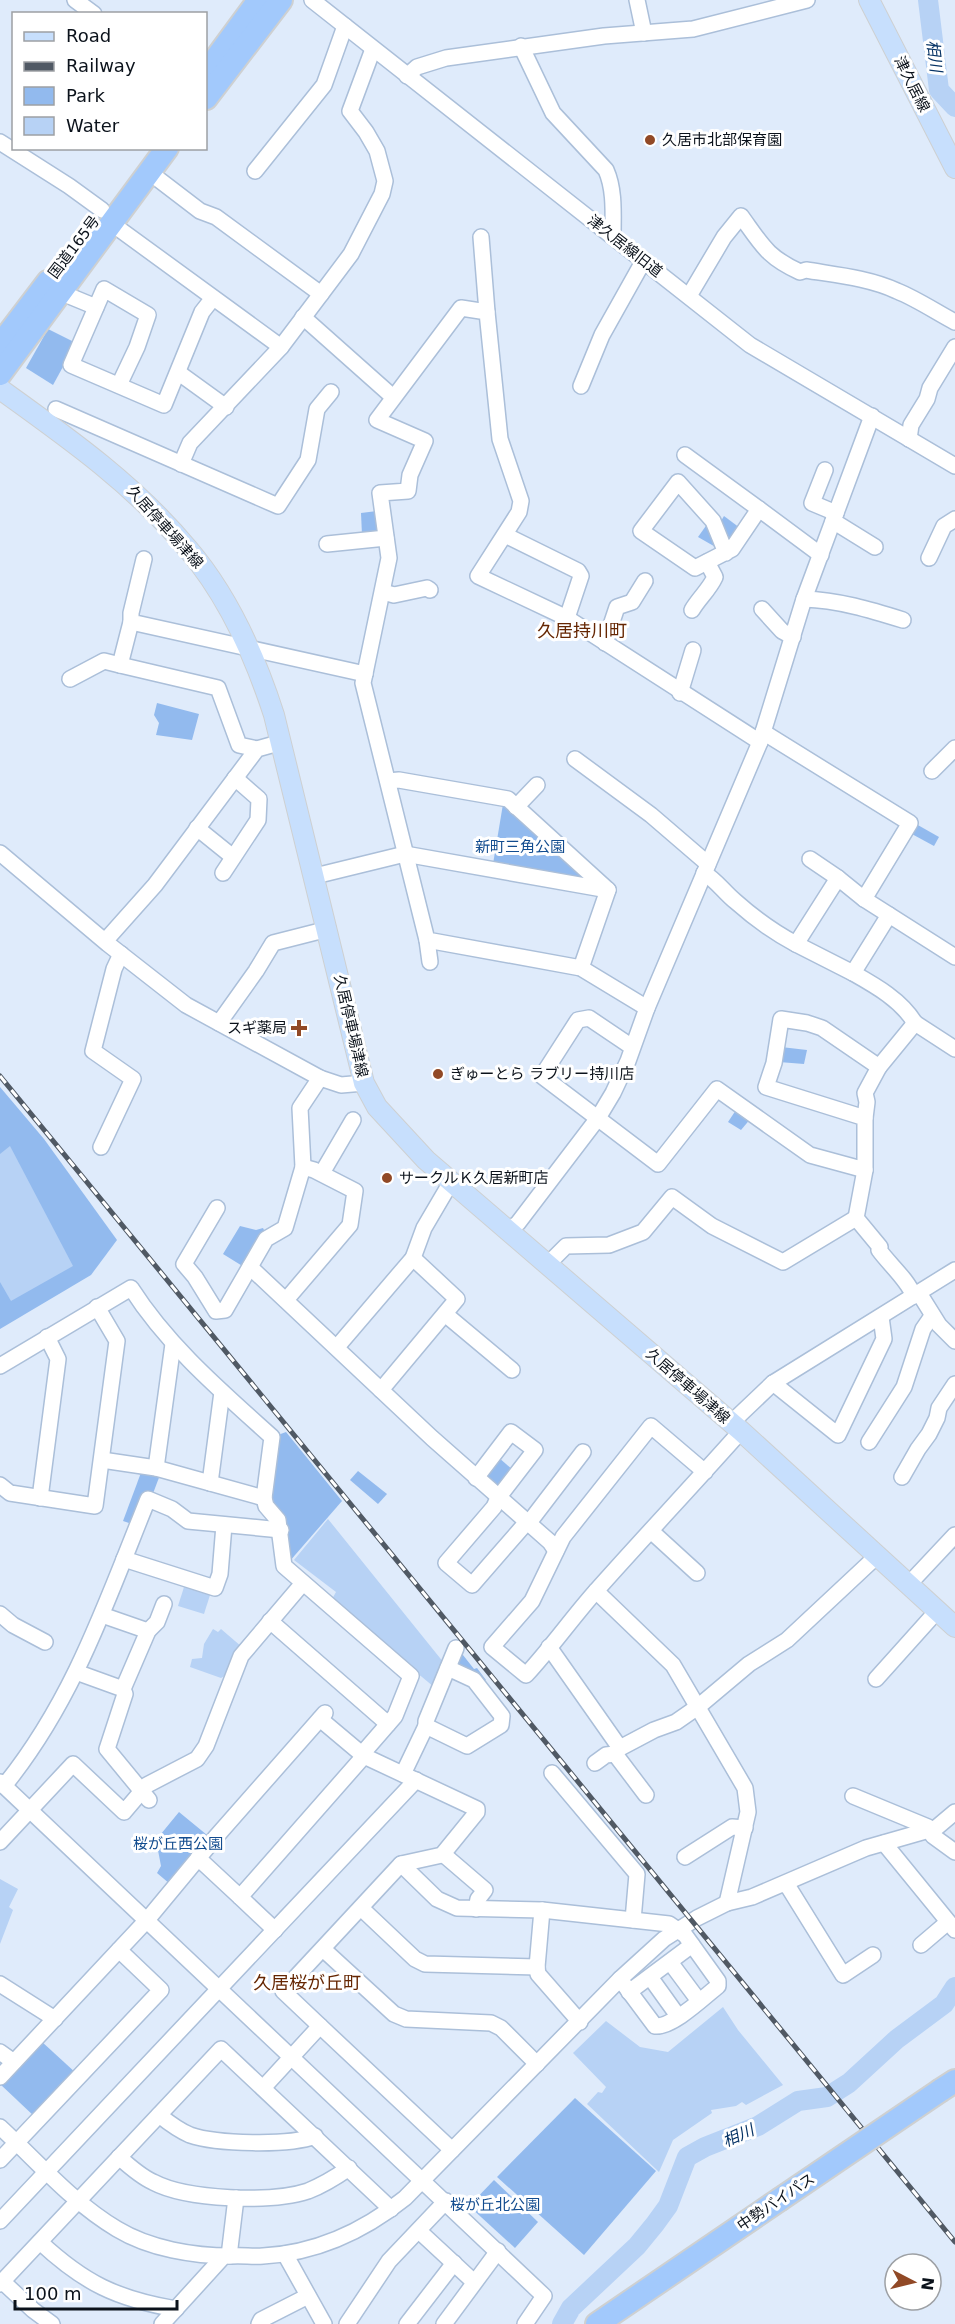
<svg xmlns="http://www.w3.org/2000/svg" width="955" height="2324" viewBox="0 0 955 2324" font-family="'DejaVu Sans','Noto Sans JP',sans-serif">
	<rect width="100%" height="100%" fill="#dfebfb"/>
	<g fill="#92baee">
		<path d="M 48,329 L 76,343 L 53,385 L 26,368 Z"/>
		<path d="M 377,511 L 380,531 L 362,535 L 361,513 Z"/>
		<path d="M 724,516 L 740,528 L 730,542 L 721,521 Z"/>
		<path d="M 708,523 L 719,549 L 698,537 Z"/>
		<path d="M 157,703 L 199,714 L 192,740 L 156,735 L 159,723 L 154,715 Z"/>
		<path d="M 503,804 L 582,874 L 578,880 L 493,864 Z"/>
		<path d="M 916,824 L 939,837 L 934,846 L 910,833 Z"/>
		<path d="M 781,1047 L 807,1050 L 804,1064 L 779,1062 Z"/>
		<path d="M 0,1087 L 44,1139 L 117,1240 L 91,1275 L 0,1329 Z"/>
		<path d="M 738,1107 L 752,1117 L 741,1130 L 728,1122 Z"/>
		<path d="M 240,1226 L 256,1230 L 263,1228 L 265,1232 L 244,1267 L 223,1254 Z"/>
		<path d="M 286,1432 L 342,1501 L 289,1562 L 271,1504 L 278,1435 Z"/>
		<path d="M 498,1457 L 513,1470 L 497,1491 L 483,1478 Z"/>
		<path d="M 142,1470 L 160,1475 L 152,1496 L 132,1524 L 123,1521 Z"/>
		<path d="M 358,1471 L 387,1494 L 378,1504 L 350,1480 Z"/>
		<path d="M 459,1650 L 474,1669 L 477,1668 L 486,1680 L 483,1681 L 452,1666 Z"/>
		<path d="M 179,1812 L 207,1835 L 208,1840 L 170,1884 L 157,1873 L 161,1866 L 156,1840 Z"/>
		<path d="M 41,2041 L 77,2074 L 35,2117 L 0,2084 Z"/>
		<path d="M 575,2098 L 656,2171 L 584,2255 L 497,2177 Z"/>
		<path d="M 494,2180 L 538,2222 L 515,2248 L 469,2206 Z"/>
	</g>
	<g fill="#b7d2f5">
		<path d="M 10,1146 L 73,1266 L 11,1301 L 0,1282 L 0,1154 Z"/>
		<path d="M 328,1519 L 444,1663 L 434,1687 L 331,1601 L 336,1592 L 294,1560 Z"/>
		<path d="M 184,1587 L 210,1595 L 204,1614 L 178,1606 Z"/>
		<path d="M 213,1629 L 218,1632 L 221,1629 L 242,1647 L 228,1674 L 221,1678 L 190,1667 L 192,1659 L 202,1658 L 204,1644 Z"/>
		<path d="M 0,1879 L 18,1889 L 9,1907 L 13,1910 L 0,1944 Z"/>
		<path d="M 723,2007 L 738,2030 L 783,2085 L 746,2105 L 742,2102 L 736,2106 L 711,2110 L 712,2113 L 673,2140 L 659,2172 L 587,2104 L 598,2092 L 602,2093 L 606,2087 L 573,2053 L 606,2021 L 640,2047 L 668,2052 Z"/>
	</g>
	<g fill="none" stroke-linecap="round" stroke-linejoin="round">
		<g stroke="#b7d2f5" stroke-width="20">
			<path d="M 928,0 L 939,90 L 955,107"/>
			<path d="M 562,2324 L 571,2308 L 637,2246 L 655,2224 L 668,2206 L 687,2157 L 705,2147 L 758,2126 L 798,2101 L 827,2097 L 849,2083 L 897,2039 L 944,2004 L 955,1987"/>
		</g>
		<g stroke="#abbfd9" stroke-width="18">
			<g id="minor">
				<path d="M 75,0 L 94,14"/>
				<path d="M 312,0 L 750,345 L 955,466"/>
				<path d="M 637,0 L 644,33"/>
				<path d="M 521,46 L 553,113 L 606,170 C 615,190 613,215 613,236"/>
				<path d="M 407,76 L 417,67 L 446,58 L 604,36 L 693,29 L 807,0"/>
				<path d="M 0,142 L 69,186 L 102,210"/>
				<path d="M 255,171 L 324,85 L 345,26"/>
				<path d="M 149,172 L 200,211 L 216,217 L 321,294"/>
				<path d="M 111,223 L 281,347"/>
				<path d="M 481,237 L 487,312"/>
				<path d="M 62,293 L 96,307"/>
				<path d="M 689,296 L 724,237 L 741,216 C 762,245 767,257 800,272 L 806,270 C 836,275 869,278 897,291 C 917,299 936,312 955,322"/>
				<path d="M 303,317 L 393,397"/>
				<path d="M 179,373 L 226,407"/>
				<path d="M 119,385 L 137,347 L 148,315 L 104,289 L 71,365 L 164,405 L 202,312 L 213,298"/>
				<path d="M 581,386 L 602,335 L 644,260"/>
				<path d="M 56,409 L 278,506 L 308,460 L 317,409 L 331,392"/>
				<path d="M 909,439 L 911,425 L 927,399 L 930,388 L 955,347"/>
				<path d="M 685,455 L 759,509"/>
				<path d="M 181,464 L 190,443 L 281,347 L 321,294 L 351,254 L 382,194 L 385,181 L 377,151 L 366,132 L 350,111 L 373,49"/>
				<path d="M 825,470 L 812,503 L 836,513"/>
				<path d="M 833,521 L 875,547"/>
				<path d="M 505,535 L 578,571 L 581,576 L 567,618"/>
				<path d="M 327,544 L 386,538"/>
				<path d="M 726,553 L 713,521 L 678,482 L 641,531 L 695,568 L 732,549 L 759,509 L 821,555"/>
				<path d="M 929,558 L 944,526 L 955,519"/>
				<path d="M 144,559 L 131,613 L 131,622 L 365,674"/>
				<path d="M 383,592 L 394,595 L 427,588 L 430,590"/>
				<path d="M 804,599 C 838,600 871,610 903,620"/>
				<path d="M 762,609 L 782,631 L 793,637"/>
				<path d="M 692,610 C 699,598 709,590 715,577 L 707,562"/>
				<path d="M 131,622 L 120,665 L 218,688 L 239,745 L 257,749"/>
				<path d="M 605,643 L 617,607 L 632,602 L 645,581"/>
				<path d="M 70,679 L 104,661 L 120,665"/>
				<path d="M 680,693 L 693,650"/>
				<path d="M 763,732 L 910,823 L 864,899"/>
				<path d="M 575,759 L 651,815 L 708,864"/>
				<path d="M 932,771 L 955,748"/>
				<path d="M 388,781 L 399,780 L 508,799 L 608,890 L 581,968"/>
				<path d="M 516,807 L 537,785"/>
				<path d="M 197,828 L 233,857"/>
				<path d="M 0,853 L 108,944 L 186,1005 L 320,1078 L 341,1085 L 364,1083"/>
				<path d="M 810,859 L 838,878"/>
				<path d="M 223,873 L 258,820 L 259,799 L 235,778"/>
				<path d="M 704,873 C 716,880 724,892 735,901 C 753,917 775,933 796,944 L 838,878 L 864,899 L 955,957"/>
				<path d="M 315,876 L 405,854 L 608,890"/>
				<path d="M 106,940 L 155,885 L 257,749 L 282,742"/>
				<path d="M 427,940 L 430,962"/>
				<path d="M 796,944 L 853,973 L 889,915"/>
				<path d="M 853,973 C 876,986 901,1000 915,1023"/>
				<path d="M 647,1008 L 581,968 L 427,940 L 363,683 L 389,558 L 380,493 L 408,491 L 410,475 L 425,441 L 377,420 L 461,308 L 487,312 L 500,439 L 521,501 L 519,512 L 478,576 L 567,618 L 760,742"/>
				<path d="M 219,1023 L 256,971 L 273,943 L 328,929"/>
				<path d="M 632,1047 L 589,1018 L 578,1020 L 542,1076 L 658,1164 L 717,1089 L 810,1155 L 865,1170 L 865,1118 L 766,1087 L 774,1063 L 781,1019 L 807,1023 L 822,1028 L 879,1067 L 915,1023 L 955,1049"/>
				<path d="M 865,1118 L 867,1102 L 865,1093 L 879,1067"/>
				<path d="M 101,1147 L 133,1079 L 93,1051 L 114,969 L 121,954"/>
				<path d="M 865,1170 L 856,1218 L 880,1247 L 879,1250 C 890,1265 907,1279 914,1296"/>
				<path d="M 322,1173 L 353,1120"/>
				<path d="M 217,1208 L 184,1264 L 195,1277 L 216,1311 L 225,1310 L 266,1239 L 285,1228 L 303,1167 L 300,1108 L 320,1078"/>
				<path d="M 508,1231 L 518,1223 L 598,1118 L 613,1093 L 628,1061 L 647,1008 L 760,742 L 804,599 L 872,416"/>
				<path d="M 547,1265 L 566,1246 L 609,1245 L 643,1232 L 672,1197 L 712,1226 L 783,1262 L 856,1218"/>
				<path d="M 250,1267 L 432,1438 L 550,1542 L 556,1551"/>
				<path d="M 919,1293 L 939,1325 L 955,1341"/>
				<path d="M 286,1300 L 350,1225 L 355,1191 L 314,1170 L 303,1167"/>
				<path d="M 445,1314 L 512,1370"/>
				<path d="M 337,1347 L 413,1258 L 424,1228 L 451,1182"/>
				<path d="M 0,1366 L 131,1288 C 168,1346 221,1391 272,1437 L 264,1498 L 266,1506 L 278,1520 L 284,1566 L 411,1676 L 395,1716 L 362,1754"/>
				<path d="M 773,1383 L 838,1435 L 884,1339 L 881,1317"/>
				<path d="M 381,1390 L 457,1299 L 413,1258"/>
				<path d="M 731,1423 L 773,1383 L 955,1270"/>
				<path d="M 869,1442 L 904,1387 L 923,1329 L 932,1316"/>
				<path d="M 102,1460 L 156,1468 L 264,1498"/>
				<path d="M 156,1468 L 173,1344"/>
				<path d="M 705,1472 L 651,1426 L 563,1537 L 532,1601 L 492,1647 L 526,1675 C 551,1648 572,1618 596,1591 C 644,1537 693,1485 741,1431"/>
				<path d="M 902,1477 L 918,1449 L 929,1434 L 937,1418 L 939,1408 L 955,1384"/>
				<path d="M 476,1478 L 511,1432 L 535,1450 L 498,1498 L 494,1507 L 446,1563 L 472,1585 L 526,1523 L 531,1520 L 583,1452"/>
				<path d="M 210,1483 L 222,1392"/>
				<path d="M 0,1485 L 10,1493 L 95,1506 L 117,1341 L 97,1307"/>
				<path d="M 40,1498 L 58,1359 L 47,1337"/>
				<path d="M 651,1531 L 697,1573"/>
				<path d="M 124,1559 L 215,1588 L 220,1574 L 224,1525"/>
				<path d="M 909,1584 L 955,1535"/>
				<path d="M 596,1591 L 673,1665 L 745,1788 L 748,1812 L 727,1903"/>
				<path d="M 0,1614 L 13,1625 L 45,1642"/>
				<path d="M 102,1615 L 148,1631"/>
				<path d="M 270,1621 L 388,1724"/>
				<path d="M 549,1647 L 620,1748"/>
				<path d="M 76,1672 L 123,1689"/>
				<path d="M 876,1679 L 937,1611"/>
				<path d="M 320,1719 L 364,1756 L 477,1809 L 477,1812 L 442,1855 L 401,1864"/>
				<path d="M 426,1726 L 426,1721 L 456,1648"/>
				<path d="M 615,1754 L 646,1795"/>
				<path d="M 595,1763 L 606,1755 L 615,1754 L 620,1748 L 654,1730 L 676,1722 L 699,1706 L 749,1664 L 787,1640 L 878,1555"/>
				<path d="M 552,1773 L 637,1874 L 633,1920"/>
				<path d="M 403,1774 L 426,1726 L 467,1746 L 501,1725 L 502,1716 L 474,1680 L 448,1668"/>
				<path d="M 0,1782 L 544,2296 L 525,2324"/>
				<path d="M 4,1786 C 74,1700 107,1600 148,1499 L 172,1509 L 188,1521 L 281,1530"/>
				<path d="M 853,1796 L 928,1827 L 933,1836 L 955,1852"/>
				<path d="M 149,1800 L 107,1749 L 125,1694 L 123,1689 L 148,1631 L 157,1622 L 164,1604"/>
				<path d="M 0,1842 L 73,1764 L 124,1812 L 147,1785 L 197,1759 L 206,1746 L 241,1656 L 303,1583"/>
				<path d="M 884,1843 L 955,1930"/>
				<path d="M 443,1854 L 485,1890 L 478,1899 L 476,1909"/>
				<path d="M 685,1857 L 732,1827 L 745,1828"/>
				<path d="M 198,1858 L 240,1897 L 364,1756"/>
				<path d="M 784,1884 L 789,1888 L 843,1975 L 873,1955"/>
				<path d="M 240,1897 L 275,1930"/>
				<path d="M 361,1908 L 415,1959 L 425,1964 L 537,1967 L 542,1910"/>
				<path d="M 921,1945 L 948,1922"/>
				<path d="M 323,1949 L 394,2014 L 406,2019 L 491,2023 L 501,2028 L 537,2064"/>
				<path d="M 670,1962 L 699,2001"/>
				<path d="M 537,1967 L 538,1974 L 580,2022"/>
				<path d="M 650,1977 L 678,2016"/>
				<path d="M 0,1984 L 55,2019"/>
				<path d="M 629,1992 L 692,1945"/>
				<path d="M 320,2026 L 452,2150"/>
				<path d="M 0,2052 L 14,2062"/>
				<path d="M 0,2077 L 147,1920 L 215,1838 L 325,1713"/>
				<path d="M 263,2088 L 320,2026 L 283,1991 L 401,1864 L 437,1899 L 457,1908 L 542,1910 L 669,1924 L 685,1935 L 718,1981 L 718,1986 C 704,1997 672,2028 655,2026 L 620,1979"/>
				<path d="M 159,2115 C 169,2123 178,2130 190,2135 C 216,2144 289,2146 315,2136"/>
				<path d="M 0,2127 C 38,2162 73,2203 117,2229 C 150,2249 194,2256 231,2256 C 242,2255 253,2257 263,2256 C 316,2253 364,2231 405,2198 L 620,1979 L 664,1939 L 697,1918 L 727,1903 L 752,1897 L 866,1848 L 936,1828 L 955,1812"/>
				<path d="M 119,2157 C 129,2166 140,2176 153,2182 C 187,2200 272,2203 308,2191 C 323,2185 336,2177 349,2168"/>
				<path d="M 0,2160 L 161,1990 L 119,1950"/>
				<path d="M 0,2221 L 416,1780"/>
				<path d="M 419,2231 L 474,2282"/>
				<path d="M 40,2242 C 84,2283 117,2299 176,2309"/>
				<path d="M 285,2254 L 324,2324"/>
				<path d="M 229,2256 L 236,2198"/>
				<path d="M 2,2281 L 33,2310 L 52,2324"/>
				<path d="M 0,2284 L 221,2049 L 391,2209"/>
				<path d="M 162,2324 L 223,2257"/>
				<path d="M 259,2324 L 261,2320 L 308,2296"/>
				<path d="M 347,2324 L 389,2261 L 446,2201"/>
				<path d="M 407,2324 L 454,2263"/>
				<path d="M 444,2324 L 498,2251"/>
			</g>
		</g>
		<g stroke="#ced0d1" stroke-width="22">
			<g id="major">
				<path d="M 869,0 L 955,168"/>
				<path d="M 0,389 C 67,437 135,485 188,549 C 229,597 255,656 274,715 L 364,1083 L 377,1107 L 426,1160 L 741,1431 L 955,1627"/>
			</g>
		</g>
		<g stroke="#ced0d1" stroke-width="26">
			<g id="highway">
				<path d="M 206,72 L 259,0"/>
				<path d="M 206,98 L 281,0"/>
				<path d="M 0,345 L 48,282"/>
				<path d="M 0,374 L 167,148"/>
				<path d="M 941,2090 L 955,2081"/>
				<path d="M 597,2324 L 779,2200"/>
			</g>
		</g>
		<use href="#minor" stroke="#fff" stroke-width="15"/>
		<use href="#major" stroke="#c7dffd" stroke-width="20"/>
		<use href="#highway" stroke="#a2c9fc" stroke-width="22"/>
		<g stroke="#505964" stroke-width="5">
			<path id="rail" d="M 0,1076 L 955,2242"/>
		</g>
		<use href="#rail" stroke="#fff" stroke-width="3" stroke-dasharray="9" stroke-linecap="butt"/>
		<g stroke="#ced0d1" stroke-width="26" stroke-linecap="butt">
			<path id="highway-bridge" d="M 779,2200 L 941,2090"/>
		</g>
		<use href="#highway-bridge" stroke="#a2c9fc" stroke-width="22"/>
	</g>
	<g fill="#914926" stroke="#fff" stroke-width="2">
		<circle cx="650" cy="140" r="6"/>
		<path d="M296 1019h6v6h6v6h-6v6h-6v-6h-6v-6h6z"/>
		<circle cx="438" cy="1074" r="6"/>
		<circle cx="387" cy="1178" r="6"/>
	</g>
	<g text-anchor="middle" stroke-width="6" stroke-linejoin="round" paint-order="stroke">
		<g font-size="15" fill="#0b121b" stroke="#fff">
			<text transform="translate(912 84) rotate(63)" y="5">津久居線</text>
			<text transform="translate(625 246) rotate(38)" y="5">津久居線旧道</text>
			<text transform="translate(74 247) rotate(-53)" y="5">国道165号</text>
			<text transform="translate(165 527) rotate(48)" y="5">久居停車場津線</text>
			<text transform="translate(351 1026) rotate(77)" y="5">久居停車場津線</text>
			<text transform="translate(688 1386) rotate(41)" y="5">久居停車場津線</text>
			<text transform="translate(776 2202) rotate(-34)" y="5">中勢バイパス</text>
		</g>
		<g font-size="15" fill="#0b121b" stroke="#fff" text-anchor="start">
			<text x="662" y="145">久居市北部保育園</text>
			<text x="287" y="1033" text-anchor="end">スギ薬局</text>
			<text x="450" y="1079">ぎゅーとら ラブリー持川店</text>
			<text x="399" y="1183">サークルＫ久居新町店</text>
		</g>
		<g font-size="15" fill="#124c8f" stroke="#fff">
			<text x="520" y="852">新町三角公園</text>
			<text x="178" y="1849">桜が丘西公園</text>
			<text x="495" y="2210">桜が丘北公園</text>
		</g>
		<g font-size="16" font-style="italic" fill="#063365" stroke="#fff">
			<text transform="translate(935 56) rotate(83)" y="6">相川</text>
			<text transform="translate(738 2135) rotate(-24)" y="6">相川</text>
		</g>
		<g font-size="18" fill="#652602" stroke="#fff">
			<text x="582" y="637">久居持川町</text>
			<text x="307" y="1989">久居桜が丘町</text>
		</g>
	</g>
	<rect x="12" y="12" width="195" height="138" fill="#ffffff" stroke="#9da0a4" stroke-width="1.5"/>
	<rect x="24" y="32" width="30" height="9" fill="#c7dffd" stroke="#9da0a4" stroke-width="1.5"/>
	<text x="66" y="42" font-size="18" fill="#0b121b">Road</text>
	<rect x="24" y="62" width="30" height="9" fill="#505964" stroke="#9da0a4" stroke-width="1.5"/>
	<text x="66" y="72" font-size="18" fill="#0b121b">Railway</text>
	<rect x="24" y="87" width="30" height="18" fill="#92baee" stroke="#9da0a4" stroke-width="1.5"/>
	<text x="66" y="102" font-size="18" fill="#0b121b">Park</text>
	<rect x="24" y="117" width="30" height="18" fill="#b7d2f5" stroke="#9da0a4" stroke-width="1.5"/>
	<text x="66" y="132" font-size="18" fill="#0b121b">Water</text>
	<g transform="translate(913 2282) rotate(97)"><circle r="28" fill="#ffffff" stroke="#9da0a4" stroke-width="1.5"/>
	<path d="M0-4.5L10 22L0 15L-10 22Z" fill="#914926"/>
	<text y="-9" font-size="16" font-weight="bold" text-anchor="middle" fill="#0b121b">N</text>
	</g>
	<path d="M15 2300v9h162v-9" fill="none" stroke="#0b121b" stroke-width="3"/>
	<text x="24" y="2300" font-size="18" fill="#0b121b" stroke="#ffffff" stroke-width="4.5" paint-order="stroke">100 m</text>
</svg>
